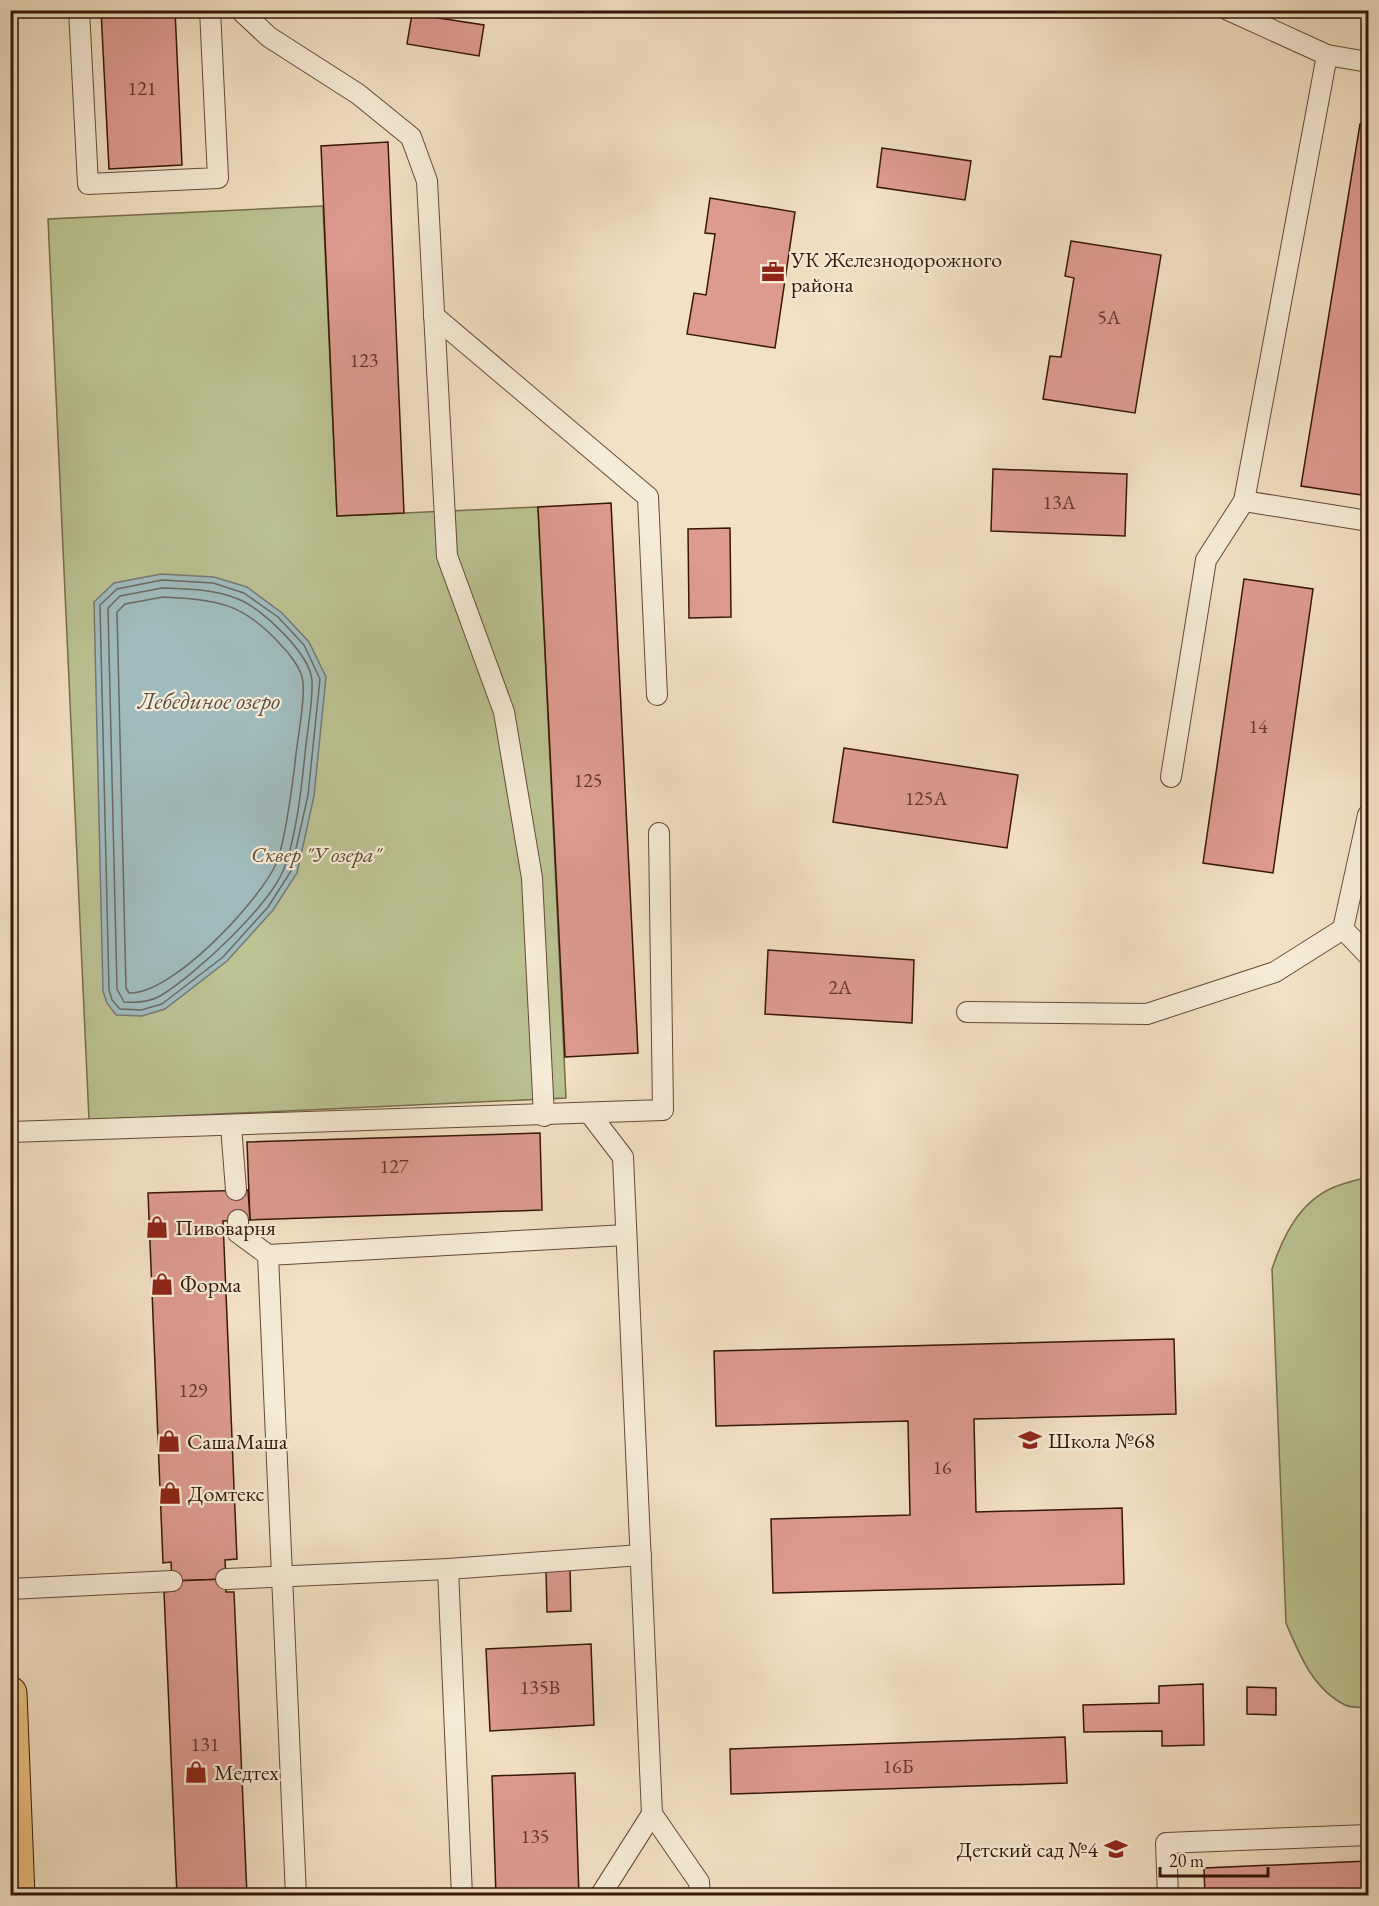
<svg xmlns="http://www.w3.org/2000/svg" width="1379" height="1906" viewBox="0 0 1379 1906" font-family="'EB Garamond',serif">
	<rect width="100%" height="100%" fill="#f2e1c2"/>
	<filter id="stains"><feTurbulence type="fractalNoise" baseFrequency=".00333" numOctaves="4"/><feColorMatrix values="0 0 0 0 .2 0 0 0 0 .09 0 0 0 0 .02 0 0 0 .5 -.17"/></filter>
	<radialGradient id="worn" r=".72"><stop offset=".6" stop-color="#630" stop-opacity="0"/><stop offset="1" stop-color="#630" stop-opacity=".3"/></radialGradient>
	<g fill="#bcc292" stroke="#796c4c" stroke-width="1.5">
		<path d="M 323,206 L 337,516 L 538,507 L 566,1098 L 89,1120 L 48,219 Z"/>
		<path d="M 1368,1177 L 1368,1708 C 1362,1707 1351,1708 1345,1705 C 1313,1689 1299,1654 1286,1623 L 1272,1269 C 1283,1236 1299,1203 1332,1188 C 1343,1183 1357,1180 1368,1177 Z"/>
	</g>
	<path fill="#9fbbbd" stroke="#757974" stroke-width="1.5" d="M 161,574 L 214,577 L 247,587 L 282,613 L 309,642 L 326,677 L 314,796 L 297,873 L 273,910 L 227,961 L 165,1009 L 142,1016 L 116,1015 L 107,1003 L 103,991 L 94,602 L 114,583 Z"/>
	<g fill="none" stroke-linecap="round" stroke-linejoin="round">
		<g stroke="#6a6862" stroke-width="1.5">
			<path d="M 162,580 L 213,583 L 244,593 L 278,617 L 304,645 L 320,679 L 308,795 L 291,871 L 268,907 L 223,957 L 162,1004 L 141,1010 L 120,1009 L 112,1000 L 109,990 L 100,605 L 117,589 Z"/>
			<path d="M 162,588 C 188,589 214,589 238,599 C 262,608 311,655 312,681 C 313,705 307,730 305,754 C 301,791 297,831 285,866 C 272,904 194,976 160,996 C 149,1002 136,1003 124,1002 L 117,989 L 108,608 L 120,596 Z"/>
			<path d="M 163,597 C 217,600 242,602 280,644 C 289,653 302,669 303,682 C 305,706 297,739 295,763 C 292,787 285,846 275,866 C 257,903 172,995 129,993 L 126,988 L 117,612 L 125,604 Z"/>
		</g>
	</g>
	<g fill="#dd9b8e" stroke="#361607" stroke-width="1.5">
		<path d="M 101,10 L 175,10 L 182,165 L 109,169 Z"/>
		<path d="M 412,14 L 484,25 L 479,56 L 407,44 Z"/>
		<path d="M 1360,124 L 1368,125 L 1368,496 L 1301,486 Z"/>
		<path d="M 388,142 L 404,513 L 337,516 L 321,146 Z"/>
		<path d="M 882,148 L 971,161 L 965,200 L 877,187 Z"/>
		<path d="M 710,198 L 795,212 L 775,348 L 687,334 L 694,293 L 706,295 L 715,234 L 705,233 Z"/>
		<path d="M 1071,241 L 1161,255 L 1135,413 L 1043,399 L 1050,356 L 1061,357 L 1074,278 L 1065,276 Z"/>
		<path d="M 993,469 L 1127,474 L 1125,536 L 991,531 Z"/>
		<path d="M 611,503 L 638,1053 L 565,1057 L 538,507 Z"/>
		<path d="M 730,528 L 731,617 L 689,618 L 688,529 Z"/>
		<path d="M 1244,579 L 1313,589 L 1273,873 L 1203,863 Z"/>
		<path d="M 844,748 L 1018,775 L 1007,848 L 833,822 Z"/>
		<path d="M 768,950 L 914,960 L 912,1023 L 765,1014 Z"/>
		<path d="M 540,1133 L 542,1210 L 250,1220 L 247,1142 Z"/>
		<path d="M 248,1190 L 250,1220 L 223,1221 L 237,1559 L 225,1560 L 226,1579 L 172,1581 L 171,1562 L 163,1563 L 148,1193 Z"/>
		<path d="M 1174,1339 L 1176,1414 L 974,1419 L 976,1512 L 1122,1508 L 1124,1584 L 773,1593 L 771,1519 L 910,1515 L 908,1421 L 716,1426 L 714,1351 Z"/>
		<path d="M 570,1569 L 571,1611 L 547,1612 L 546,1570 Z"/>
		<path d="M 226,1579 L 226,1592 L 234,1592 L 247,1896 L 177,1896 L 164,1592 L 173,1591 L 172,1581 Z"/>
		<path d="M 591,1644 L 594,1725 L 490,1731 L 486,1649 Z"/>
		<path d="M 1203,1684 L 1204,1745 L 1162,1746 L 1162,1731 L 1084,1732 L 1083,1705 L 1159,1703 L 1159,1686 Z"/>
		<path d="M 1247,1687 L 1276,1688 L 1276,1715 L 1247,1714 Z"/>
		<path d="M 1065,1737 L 1067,1783 L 731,1794 L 730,1749 Z"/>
		<path d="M 575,1773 L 579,1896 L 496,1896 L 492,1776 Z"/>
		<path d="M 1368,1861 L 1368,1896 L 1205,1896 L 1204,1868 Z"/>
	</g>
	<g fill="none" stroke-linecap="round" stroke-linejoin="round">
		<g stroke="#654936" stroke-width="22">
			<g id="service">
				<path d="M 79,10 L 88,184 L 218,178 L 210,10"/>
				<path d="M 240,10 L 269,37 L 358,94 L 411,137 L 427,181 L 447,556 L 504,712 L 532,878 L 544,1116"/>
				<path d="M 1228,10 L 1327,55 L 1368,62"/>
				<path d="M 434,316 L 648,497 L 657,695"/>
				<path d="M 1244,501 L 1368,521"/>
				<path d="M 1171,777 L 1206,560 L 1244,501 L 1327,55"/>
				<path d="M 1343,929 L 1368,955"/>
				<path d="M 967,1012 L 1147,1014 L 1275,972 L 1343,929 L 1368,815"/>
				<path d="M 590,1114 L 623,1157 L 652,1814 L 699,1882 L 700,1896"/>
				<path d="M 231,1126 L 236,1190"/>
				<path d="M 10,1132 L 663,1110 L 659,833"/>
				<path d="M 238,1220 L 238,1233 L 268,1255 L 296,1896"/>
				<path d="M 268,1255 L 626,1235"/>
				<path d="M 448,1569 L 462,1896"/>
				<path d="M 226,1579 L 448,1569 L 641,1555"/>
				<path d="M 10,1589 L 172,1581"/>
				<path d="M 600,1896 L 652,1814"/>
				<path d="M 1168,1896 L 1166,1843 L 1368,1835"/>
			</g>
		</g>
		<g stroke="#361607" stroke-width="35">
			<path id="primary" d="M 10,1693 L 18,1896"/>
		</g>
		<use href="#service" stroke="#f7ecd7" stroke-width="20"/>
		<use href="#primary" stroke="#e9c081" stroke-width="33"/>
	</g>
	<defs>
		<g id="office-bare" transform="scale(1.8)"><path d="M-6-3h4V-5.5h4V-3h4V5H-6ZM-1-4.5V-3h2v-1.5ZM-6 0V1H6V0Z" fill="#8f2418" stroke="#f7ecd7" stroke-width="2.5" paint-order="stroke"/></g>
		<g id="shop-bare" transform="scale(1.8)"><path d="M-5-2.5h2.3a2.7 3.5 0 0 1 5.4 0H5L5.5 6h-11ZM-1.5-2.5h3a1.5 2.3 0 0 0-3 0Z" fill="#8f2418" stroke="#f7ecd7" stroke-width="2.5" paint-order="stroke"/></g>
		<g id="school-bare" transform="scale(1.8)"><path d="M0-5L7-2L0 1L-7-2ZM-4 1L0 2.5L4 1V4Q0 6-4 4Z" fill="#8f2418" stroke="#f7ecd7" stroke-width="2.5" paint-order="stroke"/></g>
	</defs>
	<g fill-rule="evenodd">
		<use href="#office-bare" x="773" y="272"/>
		<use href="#shop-bare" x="157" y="1227"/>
		<use href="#shop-bare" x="162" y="1284"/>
		<use href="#school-bare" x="1030" y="1440"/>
		<use href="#shop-bare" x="169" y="1441"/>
		<use href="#shop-bare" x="170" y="1493"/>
		<use href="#shop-bare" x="196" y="1772"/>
		<use href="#school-bare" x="1116" y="1849"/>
	</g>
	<g text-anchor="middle" stroke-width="4.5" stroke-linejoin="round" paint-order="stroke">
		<g font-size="20" fill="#603729">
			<text x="142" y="95">121</text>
			<text x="1109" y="324">5А</text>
			<text x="364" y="367">123</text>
			<text x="1059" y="509">13А</text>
			<text x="1258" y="733">14</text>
			<text x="588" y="787">125</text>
			<text x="926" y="805">125А</text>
			<text x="840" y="994">2А</text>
			<text x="394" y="1173">127</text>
			<text x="193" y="1397">129</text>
			<text x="942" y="1474">16</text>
			<text x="540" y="1694">135В</text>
			<text x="205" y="1751">131</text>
			<text x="898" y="1773">16Б</text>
			<text x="535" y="1843">135</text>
		</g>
		<g font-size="22" fill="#361607" stroke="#f7ecd7" text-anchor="start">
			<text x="791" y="267">УК Железнодорожного<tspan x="791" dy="25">района</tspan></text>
			<text x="175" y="1235">Пивоварня</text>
			<text x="180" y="1292">Форма</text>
			<text x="1048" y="1448">Школа №68</text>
			<text x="187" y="1449">СашаМаша</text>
			<text x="188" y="1501">Домтекс</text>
			<text x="214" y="1780">Медтех</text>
			<text x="1098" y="1857" text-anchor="end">Детский сад №4</text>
		</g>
		<g font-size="22" font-style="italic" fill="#5e4a31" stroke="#f7ecd7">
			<text x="316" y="862">Сквер "У озера"</text>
		</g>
		<g font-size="24" font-style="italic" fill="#5b5047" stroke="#f7ecd7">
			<text x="209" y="709">Лебединое озеро</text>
		</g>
	</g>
	<rect width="1379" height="1906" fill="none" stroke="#f2e1c2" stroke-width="36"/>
	<rect x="12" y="12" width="1355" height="1882" fill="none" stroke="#361607" stroke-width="3"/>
	<rect x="18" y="18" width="1343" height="1870" fill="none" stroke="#361607" stroke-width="1.5"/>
	<path d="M1160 1867v9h108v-9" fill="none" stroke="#361607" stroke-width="3"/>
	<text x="1169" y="1867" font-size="18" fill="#361607" stroke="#f7ecd7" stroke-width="4.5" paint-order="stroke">20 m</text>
	<rect width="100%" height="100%" filter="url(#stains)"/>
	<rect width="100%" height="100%" fill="url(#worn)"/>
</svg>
